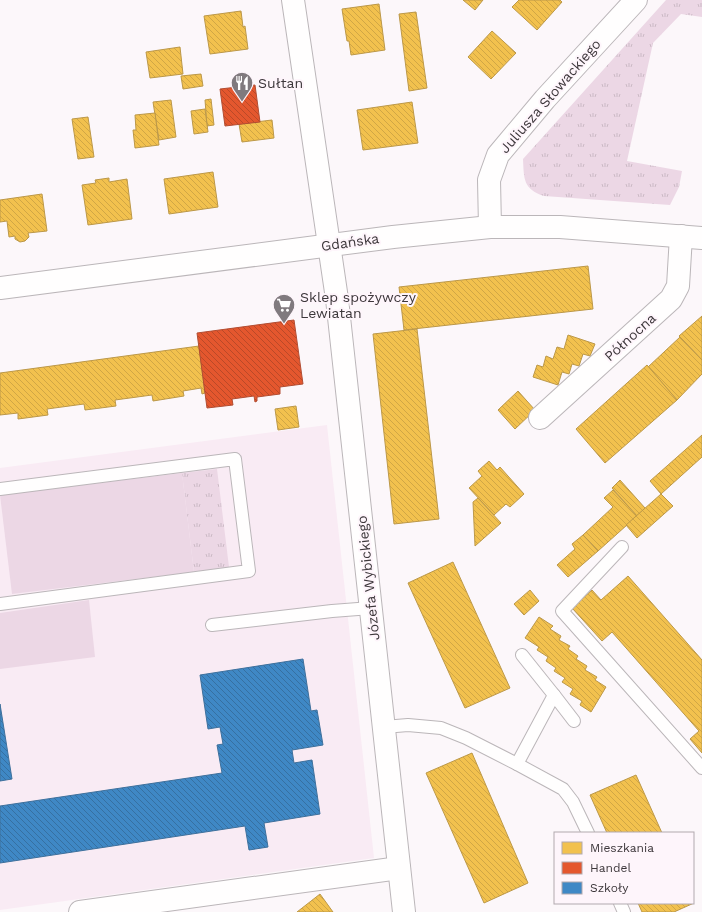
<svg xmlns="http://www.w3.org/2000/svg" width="702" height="912" viewBox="0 0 702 912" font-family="'Work Sans',sans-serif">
	<defs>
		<pattern id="grass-tufts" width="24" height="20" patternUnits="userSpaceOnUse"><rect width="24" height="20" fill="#ecd7e5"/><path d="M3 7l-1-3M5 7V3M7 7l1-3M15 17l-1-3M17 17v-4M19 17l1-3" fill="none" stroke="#cbb9c5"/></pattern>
		<pattern id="homes-back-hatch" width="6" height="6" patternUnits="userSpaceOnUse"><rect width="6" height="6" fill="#f2c14e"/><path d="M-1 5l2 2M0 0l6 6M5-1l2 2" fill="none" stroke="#d0a645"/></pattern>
		<pattern id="shops-back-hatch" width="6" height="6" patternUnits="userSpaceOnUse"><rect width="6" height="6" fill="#e4572e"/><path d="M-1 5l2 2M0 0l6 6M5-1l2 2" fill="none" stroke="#ba4928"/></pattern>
		<pattern id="schools-back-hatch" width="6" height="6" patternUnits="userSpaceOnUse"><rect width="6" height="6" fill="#3f88c5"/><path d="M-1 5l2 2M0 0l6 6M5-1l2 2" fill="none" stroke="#3670a1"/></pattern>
	</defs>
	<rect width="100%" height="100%" fill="#fcf7fa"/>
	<path fill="#f9ebf4" d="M 327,425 L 374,858 L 0,910 L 0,468 Z"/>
	<g fill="url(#grass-tufts)">
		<path d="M 666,0 L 702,0 L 702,17 L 681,14 L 653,43 L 627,161 L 682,171 L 679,187 L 670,205 L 544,196 C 523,189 524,179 523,159 Z"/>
		<path d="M 217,469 L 229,567 L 194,572 L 182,473 Z"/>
	</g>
	<g fill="#ecd7e5">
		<path d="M 182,473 L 194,572 L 12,594 L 0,495 Z"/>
		<path d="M 89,600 L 95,657 L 0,669 L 0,613 Z"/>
	</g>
	<g fill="url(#homes-back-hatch)" stroke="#bc9848">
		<path d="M 463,0 L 483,0 L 475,10 Z"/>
		<path d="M 519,0 L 560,0 L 562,2 L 537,30 L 512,7 Z"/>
		<path d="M 379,4 L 385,50 L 351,55 L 349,41 L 347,41 L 342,9 Z"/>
		<path d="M 241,11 L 243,27 L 245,26 L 248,49 L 210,54 L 204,16 Z"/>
		<path d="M 416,12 L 427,88 L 409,91 L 399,14 Z"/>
		<path d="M 492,31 L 516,53 L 491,79 L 468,57 Z"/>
		<path d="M 180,47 L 183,74 L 150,78 L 146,52 Z"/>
		<path d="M 201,74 L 203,86 L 183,89 L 181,76 Z"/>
		<path d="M 211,99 L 214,125 L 207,126 L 205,100 Z"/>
		<path d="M 171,100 L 176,137 L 159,140 L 153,102 Z"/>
		<path d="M 412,102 L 418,143 L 363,150 L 357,110 Z"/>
		<path d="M 205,109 L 208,132 L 194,134 L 191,111 Z"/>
		<path d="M 155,113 L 159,145 L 135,148 L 133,130 L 136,130 L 135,115 Z"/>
		<path d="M 88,117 L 94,157 L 78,159 L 72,119 Z"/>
		<path d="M 272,120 L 274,138 L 242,142 L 239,124 Z"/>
		<path d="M 213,172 L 218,207 L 169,214 L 164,179 Z"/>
		<path d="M 109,178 L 109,182 L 127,179 L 132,219 L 88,225 L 82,185 L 96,183 L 95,180 Z"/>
		<path d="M 42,194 L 47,231 L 28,233 L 29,237 L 25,241 L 20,242 L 15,239 L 15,236 L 9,237 L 7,221 L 0,222 L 0,200 Z"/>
		<path d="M 588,266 L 593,309 L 404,330 L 399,287 Z"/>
		<path d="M 702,316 L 702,360 L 679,336 Z"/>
		<path d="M 417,329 L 439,519 L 394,524 L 373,334 Z"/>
		<path d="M 568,335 L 595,344 L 590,356 L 583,354 L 579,366 L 572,364 L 569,374 L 562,372 L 558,385 L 533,377 L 537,365 L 543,367 L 546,356 L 553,359 L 557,347 L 564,349 Z"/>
		<path d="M 680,337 L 702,360 L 702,374 L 677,400 L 648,367 Z"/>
		<path d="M 199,346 L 205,393 L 202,394 L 201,388 L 183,391 L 184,396 L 153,401 L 152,395 L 115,400 L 116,406 L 85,410 L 84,404 L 47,409 L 48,415 L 18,419 L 18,413 L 0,415 L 0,373 Z"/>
		<path d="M 647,365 L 677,400 L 605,463 L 576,429 Z"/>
		<path d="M 518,391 L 535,410 L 515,429 L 498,410 Z"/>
		<path d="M 296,406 L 299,427 L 278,430 L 275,409 Z"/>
		<path d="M 702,435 L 702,457 L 661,494 L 650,481 Z"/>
		<path d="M 489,461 L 497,470 L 500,467 L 524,494 L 510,507 L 506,504 L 494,515 L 469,488 L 482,476 L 478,471 Z"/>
		<path d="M 620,480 L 645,508 L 637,516 L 612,488 Z"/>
		<path d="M 613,490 L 637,516 L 598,551 L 583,535 L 613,507 L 604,498 Z"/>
		<path d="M 661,494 L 673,506 L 637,538 L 626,525 Z"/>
		<path d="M 478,498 L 501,523 L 475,546 L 473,502 Z"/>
		<path d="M 583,535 L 598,551 L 568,577 L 557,565 L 575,549 L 572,544 Z"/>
		<path d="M 453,562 L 510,688 L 465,708 L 408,583 Z"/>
		<path d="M 628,576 L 702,660 L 702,753 L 690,739 L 699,731 L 612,632 L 602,641 L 572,608 L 592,590 L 601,600 Z"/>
		<path d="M 530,590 L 539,601 L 524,615 L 514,604 Z"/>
		<path d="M 539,617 L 553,626 L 550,629 L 561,636 L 559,640 L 570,646 L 568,649 L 578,656 L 576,659 L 587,666 L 585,670 L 597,677 L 595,680 L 606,687 L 591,712 L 580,705 L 582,701 L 570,694 L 573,689 L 562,682 L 565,678 L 554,671 L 556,668 L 546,661 L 548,657 L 537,650 L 539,647 L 525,638 Z"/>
		<path d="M 472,753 L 528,883 L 484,903 L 426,773 Z"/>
		<path d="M 636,775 L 662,833 L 607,833 L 590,795 Z"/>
		<path d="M 320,894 L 333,912 L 297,912 Z"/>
		<path d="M 693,902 L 694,903 L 674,912 L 642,912 L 638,903 L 693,903 Z"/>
	</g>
	<g fill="url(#shops-back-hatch)" stroke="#b24d32">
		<path d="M 255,85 L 260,122 L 225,126 L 220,89 Z"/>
		<path d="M 294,320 L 303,384 L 280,387 L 280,394 L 257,397 L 257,401 L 255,402 L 254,396 L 232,399 L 233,405 L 207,408 L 197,333 Z"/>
	</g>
	<g fill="url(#schools-back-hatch)" stroke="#3e709c">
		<path d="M 303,659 L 311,711 L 317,710 L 323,745 L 292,750 L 294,763 L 312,760 L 320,814 L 264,823 L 268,847 L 249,850 L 245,826 L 0,863 L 0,806 L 222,773 L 217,745 L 223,744 L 220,727 L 208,729 L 200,675 Z"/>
		<path d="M 0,704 L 12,779 L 0,781 Z"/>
	</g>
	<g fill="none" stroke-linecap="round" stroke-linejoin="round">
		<g stroke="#bbb6b9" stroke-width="14">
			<g id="lane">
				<path d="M 0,489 L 235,459 L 249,571 L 0,604"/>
				<path d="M 622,547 L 562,611 L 702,768"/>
				<path d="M 212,625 L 332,611 L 371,608"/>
				<path d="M 554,695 L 574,721"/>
				<path d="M 384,727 L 408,725 L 441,728 L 466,738 L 517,764 L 563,789 L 573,802 L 588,833"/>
				<path d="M 517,764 L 554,695 L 522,655"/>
				<path d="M 620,903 L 624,912"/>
			</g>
		</g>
		<g stroke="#bbb6b9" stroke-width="24">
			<g id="street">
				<path d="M 293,0 L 337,299 L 404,912"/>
				<path d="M 490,227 L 489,180 L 498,155 L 545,99 L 636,0"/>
				<path d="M 540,418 L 671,299 L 678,286 L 681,236"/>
				<path d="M 80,912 L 399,868"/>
			</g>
		</g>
		<g stroke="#bbb6b9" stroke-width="24">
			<path id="secondary" d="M 0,288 L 393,237 L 490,227 L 560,227 L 702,238"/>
		</g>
		<use href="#lane" stroke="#fffefe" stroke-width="12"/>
		<use href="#street" stroke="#fffefe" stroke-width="22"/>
		<use href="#secondary" stroke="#fffefe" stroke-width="22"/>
	</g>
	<defs>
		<g id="restaurant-pin" transform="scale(1.15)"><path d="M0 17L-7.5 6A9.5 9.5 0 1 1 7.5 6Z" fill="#807a7e" stroke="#fef5fb"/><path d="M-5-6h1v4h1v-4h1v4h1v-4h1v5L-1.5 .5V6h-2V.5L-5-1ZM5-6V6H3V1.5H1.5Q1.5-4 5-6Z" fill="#fff"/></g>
		<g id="supermarket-pin" transform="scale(1.15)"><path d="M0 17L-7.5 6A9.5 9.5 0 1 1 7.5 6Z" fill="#807a7e" stroke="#fef5fb"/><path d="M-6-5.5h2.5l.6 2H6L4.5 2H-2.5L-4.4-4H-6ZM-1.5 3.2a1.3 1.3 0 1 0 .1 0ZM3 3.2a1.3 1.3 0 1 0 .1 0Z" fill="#fff"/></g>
	</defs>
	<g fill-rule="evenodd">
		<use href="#restaurant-pin" x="242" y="83"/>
		<use href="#supermarket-pin" x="284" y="305"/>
	</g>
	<g text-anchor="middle" stroke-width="4" stroke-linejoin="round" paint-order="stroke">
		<g font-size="14" fill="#3d373b" stroke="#fef5fb" text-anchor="start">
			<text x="258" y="88">Sułtan</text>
			<text x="300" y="302">Sklep spożywczy<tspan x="300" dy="16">Lewiatan</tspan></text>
		</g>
		<g font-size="14" fill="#3d373b" stroke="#fef5fb">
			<text transform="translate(550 96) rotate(-49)" y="5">Juliusza Słowackiego</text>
			<text transform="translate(350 242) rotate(-8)" y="5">Gdańska</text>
			<text transform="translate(630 337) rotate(-42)" y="5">Północna</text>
			<text transform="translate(368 578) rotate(-96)" y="5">Józefa Wybickiego</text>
		</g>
	</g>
	<rect x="554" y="832" width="140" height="72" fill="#fef5fb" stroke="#b1a9ae"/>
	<rect x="562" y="842" width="20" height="12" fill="#f2c14e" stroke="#b1a9ae"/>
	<text x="590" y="852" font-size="12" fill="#3d373b">Mieszkania</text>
	<rect x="562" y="862" width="20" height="12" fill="#e4572e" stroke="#b1a9ae"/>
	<text x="590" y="872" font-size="12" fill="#3d373b">Handel</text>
	<rect x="562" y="882" width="20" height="12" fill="#3f88c5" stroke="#b1a9ae"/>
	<text x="590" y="892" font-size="12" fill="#3d373b">Szkoły</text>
</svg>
